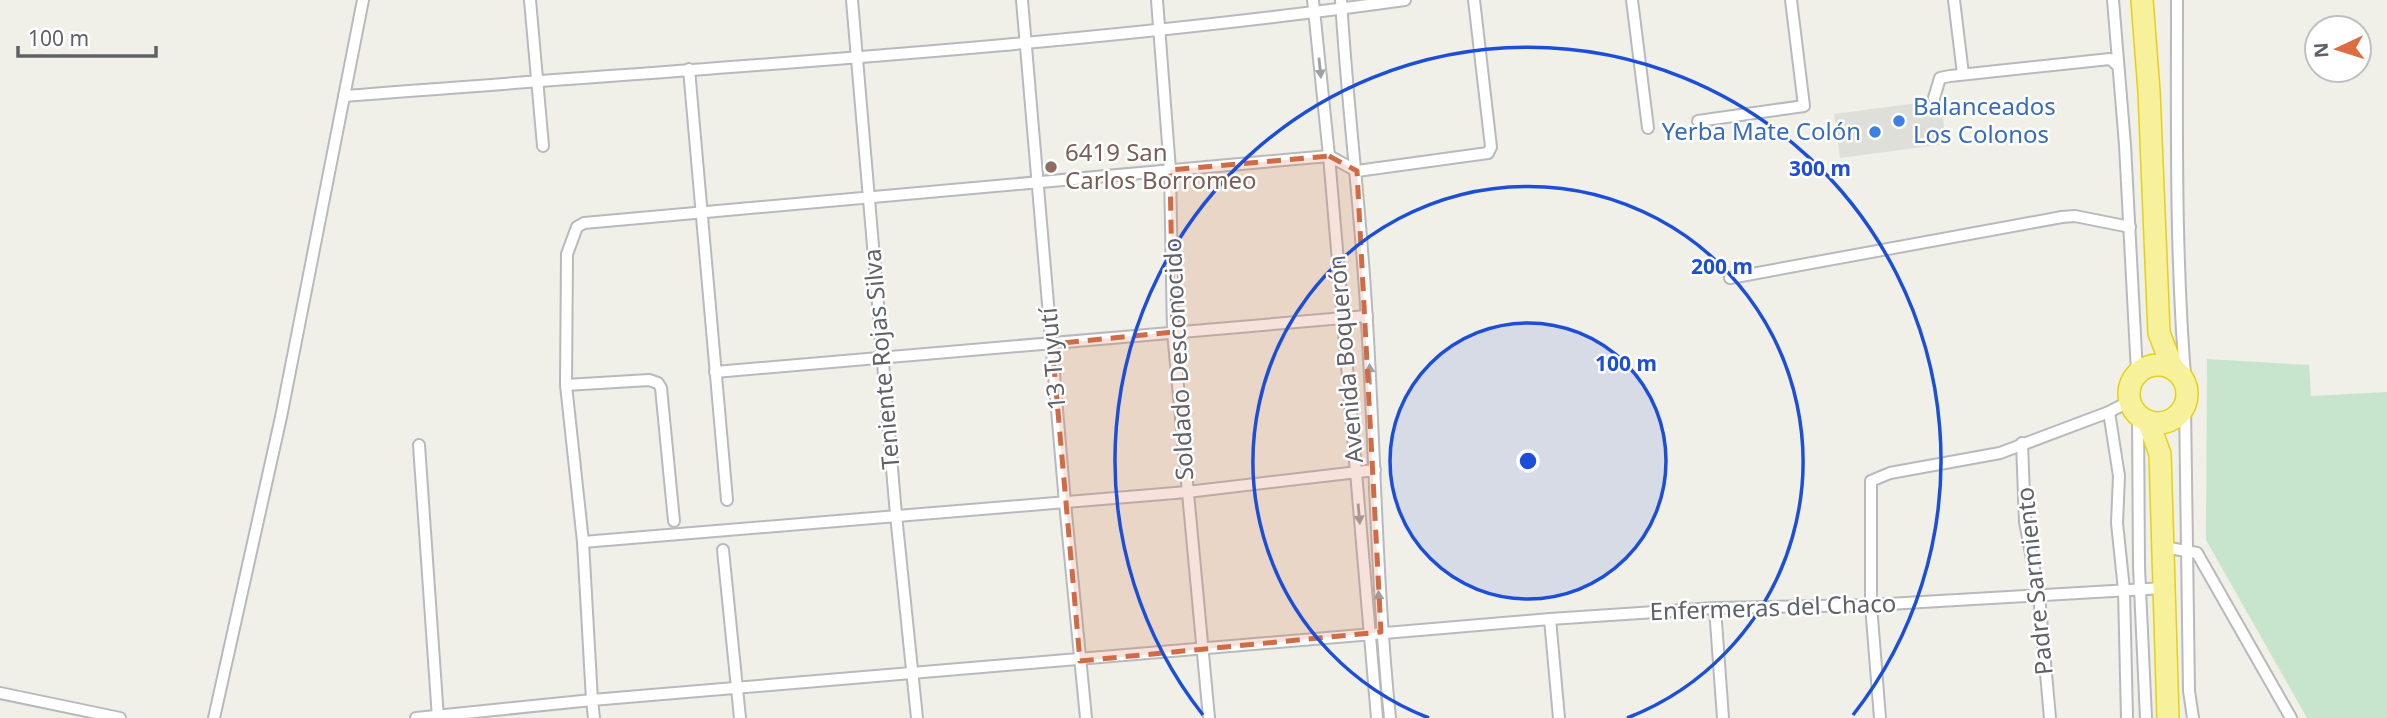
<svg xmlns="http://www.w3.org/2000/svg" width="2387" height="718" viewBox="0 0 2387 718" font-family="'Noto Sans',sans-serif">
	<rect width="100%" height="100%" fill="#f0f0e8"/>
	<path fill="#dfdfda" d="M 1941,100 L 1946,144 L 1840,158 L 1834,114 Z"/>
	<path fill="#c7e5cd" d="M 2207,359 L 2309,365 L 2311,396 L 2387,392 L 2387,718 L 2307,718 L 2206,540 Z"/>
	<g fill="none" stroke-linecap="round" stroke-linejoin="round">
		<g stroke="#b8b9bd" stroke-width="14">
			<g id="street">
				<path d="M 530,0 L 543,146"/>
				<path d="M 852,0 L 896,515 L 917,718"/>
				<path d="M 1022,0 L 1065,503 L 1086,718"/>
				<path d="M 1157,0 L 1170,170 L 1173,332 L 1209,718"/>
				<path d="M 1313,0 L 1329,156 L 1377,718"/>
				<path d="M 1341,0 C 1347,102 1360,204 1366,306 C 1375,443 1376,581 1390,718"/>
				<path d="M 1632,0 L 1648,128"/>
				<path d="M 1954,0 L 1963,74"/>
				<path d="M 2113,0 L 2125,145 L 2137,373"/>
				<path d="M 2177,0 C 2177,129 2175,258 2186,387"/>
				<path d="M 689,69 L 727,500"/>
				<path d="M 344,96 C 698,68 1053,49 1405,0"/>
				<path d="M 1934,98 L 1940,78 L 1950,76 L 2110,59 L 2117,65"/>
				<path d="M 1698,121 L 1804,106 L 1791,0"/>
				<path d="M 1730,278 L 2062,217 L 2075,216 L 2130,227"/>
				<path d="M 715,372 L 1367,316"/>
				<path d="M 566,385 L 649,380 L 658,383 L 661,388 L 674,521"/>
				<path d="M 2185,404 L 2189,691 L 2193,718"/>
				<path d="M 2109,412 L 2119,476 L 2117,523 L 2124,590 L 2127,718"/>
				<path d="M 2138,415 L 2139,567 L 2146,718"/>
				<path d="M 2022,443 L 2025,522 L 2039,595 L 2050,718"/>
				<path d="M 419,445 L 438,718"/>
				<path d="M 583,542 L 1187,492 L 1375,470"/>
				<path d="M 2164,547 L 2197,553 L 2291,718"/>
				<path d="M 723,550 L 740,718"/>
				<path d="M 1715,608 L 1723,718"/>
				<path d="M 1550,619 L 1559,718"/>
				<path d="M 0,693 L 120,718"/>
				<path d="M 214,718 L 281,417 L 363,0"/>
				<path d="M 416,718 L 592,700 L 583,542 L 566,385 L 567,254 L 577,227 L 584,223 L 1329,156 L 1357,171 L 1488,153 L 1491,147 L 1474,0"/>
				<path d="M 594,718 L 592,700 L 1550,619 L 1715,608 L 1871,605 L 2164,588"/>
				<path d="M 1880,718 L 1871,605 L 1871,481 L 1890,473 L 2000,453 L 2109,412 L 2130,401"/>
			</g>
		</g>
		<g stroke="#e7d011" stroke-width="24">
			<g id="highway">
				<path d="M 2142,0 L 2149,91 L 2159,333 L 2173,369"/>
				<circle cx="2158" cy="394" r="29"/>
				<path d="M 2148,421 L 2160,454 L 2168,718"/>
			</g>
		</g>
		<use href="#street" stroke="#fff" stroke-width="10"/>
		<use href="#highway" stroke="#f6f19a" stroke-width="21"/>
	</g>
	<defs><path id="oneway-solid" d="M-6-.8H1V-3.2L6.5 0L1 3.2V.8H-6Z" transform="scale(1.75)"/></defs>
	<g fill="#9fa0a4">
		<use href="#oneway-solid" transform="translate(1320 68) rotate(84)"/>
		<use href="#oneway-solid" transform="translate(1370 374) rotate(-93)"/>
		<use href="#oneway-solid" transform="translate(1359 514) rotate(85)"/>
		<use href="#oneway-solid" transform="translate(1379 601) rotate(-93)"/>
	</g>
	<path fill="#d06c45" fill-opacity="0.2" stroke="#d06c45" stroke-width="5" stroke-dasharray="14 9" stroke-linejoin="round" d="M 1329,156 L 1357,171 L 1381,632 L 1080,661 L 1052,344 L 1173,332 L 1170,170 Z"/>
	<circle cx="1528" cy="461" r="138" fill="#1d4ed8" fill-opacity=".12"/>
	<g fill="none" stroke="#1d4ed8" stroke-width="3.5">
		<circle cx="1528" cy="461" r="138"/>
		<path d="M1429 718A275 275 0 1 1 1627 718"/>
		<path d="M1203 715A413 413 0 1 1 1853 715"/>
	</g>
	<g fill="#3f7fe0" stroke="#fff" stroke-width="2.5">
		<circle cx="1899" cy="121" r="7"/>
		<circle cx="1875" cy="132" r="7"/>
	</g>
	<circle fill="#8d6e63" stroke="#fff" stroke-width="2.5" cx="1051" cy="167" r="7"/>
	<g text-anchor="middle" stroke-width="5" stroke-linejoin="round" paint-order="stroke">
		<g font-size="24" fill="#366cbe" stroke="#fff" text-anchor="start">
			<text x="1913" y="115">Balanceados<tspan x="1913" dy="28">Los Colonos</tspan></text>
			<text x="1861" y="140" text-anchor="end">Yerba Mate Colón</text>
		</g>
		<g font-size="24" fill="#785e54" stroke="#fff" text-anchor="start">
			<text x="1065" y="161">6419 San<tspan x="1065" dy="28">Carlos Borromeo</tspan></text>
		</g>
		<g font-size="24" fill="#5f6167" stroke="#fff">
			<text transform="translate(882 359) rotate(-95)" y="8">Teniente Rojas Silva</text>
			<text transform="translate(1053 359) rotate(-95)" y="8">13 Tuyutí</text>
			<text transform="translate(1179 359) rotate(-93)" y="8">Soldado Desconocido</text>
			<text transform="translate(1346 359) rotate(-95)" y="8">Avenida Boquerón</text>
			<text transform="translate(2035 581) rotate(-96)" y="8">Padre Sarmiento</text>
			<text transform="translate(1773 608) rotate(-2)" y="8">Enfermeras del Chaco</text>
		</g>
	</g>
	<circle cx="1528" cy="461" r="10" fill="#1d4ed8" stroke="#fff" stroke-width="3.5"/>
	<g font-size="21" text-anchor="middle" font-weight="bold" fill="#1d4ed8" stroke="#fff" stroke-width="5" stroke-linejoin="round" paint-order="stroke">
		<text x="1820" y="176">300 m</text>
		<text x="1722" y="274">200 m</text>
		<text x="1626" y="371">100 m</text>
	</g>
	<g transform="translate(2338 49) rotate(266)"><circle r="33" fill="#ffffff" stroke="#bfc0c2" stroke-width="2"/>
	<path d="M0-5L12 26L0 18L-12 26Z" fill="#dd6d41"/>
	<text y="-10" font-size="19" font-weight="bold" text-anchor="middle" fill="#5f6167">N</text>
	</g>
	<path d="M18 46v10h138v-10" fill="none" stroke="#5f6167" stroke-width="3.5"/>
	<text x="28" y="46" font-size="21" fill="#5f6167" stroke="#ffffff" stroke-width="5" paint-order="stroke">100 m</text>
</svg>
